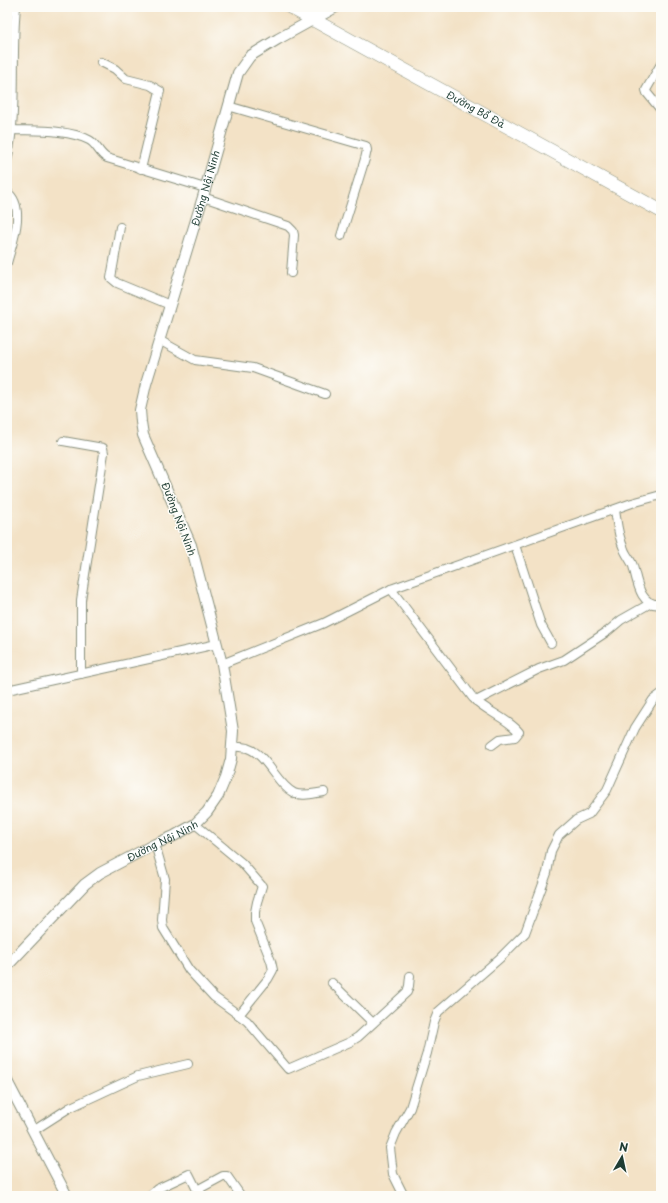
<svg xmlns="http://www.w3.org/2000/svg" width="668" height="1203" viewBox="0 0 668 1203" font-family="'Playpen Sans',sans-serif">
	<rect width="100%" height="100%" fill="#fdfcf7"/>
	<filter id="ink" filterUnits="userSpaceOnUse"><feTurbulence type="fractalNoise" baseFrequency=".025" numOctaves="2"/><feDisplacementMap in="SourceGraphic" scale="8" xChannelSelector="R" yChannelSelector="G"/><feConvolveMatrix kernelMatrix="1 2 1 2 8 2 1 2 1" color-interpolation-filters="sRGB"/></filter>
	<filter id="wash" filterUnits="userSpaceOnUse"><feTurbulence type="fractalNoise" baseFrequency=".012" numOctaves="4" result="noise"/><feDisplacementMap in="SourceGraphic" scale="16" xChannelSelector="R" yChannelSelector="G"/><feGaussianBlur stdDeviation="0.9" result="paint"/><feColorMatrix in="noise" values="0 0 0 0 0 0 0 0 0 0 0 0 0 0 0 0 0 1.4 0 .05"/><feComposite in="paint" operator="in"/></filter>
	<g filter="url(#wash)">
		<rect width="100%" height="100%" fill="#f3e2c6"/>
	</g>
	<g filter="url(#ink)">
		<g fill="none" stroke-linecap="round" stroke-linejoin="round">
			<g stroke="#89907d" stroke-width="10">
				<g id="minor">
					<path d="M 313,19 L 320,7"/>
					<path d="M 101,62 L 115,69 L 126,79 L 150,85 L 160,91 L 141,169"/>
					<path d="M 661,64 L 646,90 L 647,93 L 661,110"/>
					<path d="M 228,106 L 366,146 L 367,150 L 365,159 L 341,236"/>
					<path d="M 12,130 C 35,131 68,129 89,140 C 97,144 99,154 107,158 L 205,188"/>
					<path d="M 7,161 C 18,110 11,58 16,7"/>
					<path d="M 7,192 C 27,207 12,244 7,263"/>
					<path d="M 203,197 L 288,226 L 293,231 L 294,235 L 291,273"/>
					<path d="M 120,227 L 111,278 L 117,283 L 170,305"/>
					<path d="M 159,340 L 195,360 L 253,368 L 325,394"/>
					<path d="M 63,441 L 103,448 L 104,453 L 81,600 L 81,674"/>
					<path d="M 615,510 C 617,523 618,536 624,549 C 626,555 631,560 633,566 C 637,580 640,608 661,604"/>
					<path d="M 515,545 L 541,625 L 551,643"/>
					<path d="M 391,589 L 473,698 C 487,712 506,717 519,732 L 515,737 L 500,739 L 492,745"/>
					<path d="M 222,664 L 324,623 L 391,589 L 632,503 L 661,495"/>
					<path d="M 7,690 L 217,644"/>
					<path d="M 476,701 L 539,669 L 564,660 L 608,631 L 621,620 L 651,603"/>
					<path d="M 232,746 C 237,747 243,747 247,748 C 267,754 276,784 294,793 C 302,797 315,793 324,792"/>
					<path d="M 195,824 L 242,863 L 262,886 L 257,902 L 255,912 L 255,921 L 271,961 L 273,970 L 268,979 L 239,1015"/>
					<path d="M 155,844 L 165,879 L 162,920 L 163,928 L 189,970 L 214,997 L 247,1021 L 288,1069 L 350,1042 L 358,1037 L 407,992 L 409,986 L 410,976"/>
					<path d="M 332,983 L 373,1023"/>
					<path d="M 33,1131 L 69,1108 L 138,1076 L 188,1064"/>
					<path d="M 197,1190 L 223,1176 L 227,1176 L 241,1196"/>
					<path d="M 149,1196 L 157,1189 L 189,1174 L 200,1196"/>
					<path d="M 404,1196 L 393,1174 L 390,1148 L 396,1133 L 410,1108 L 427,1053 L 434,1022 L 438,1012 L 500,958 L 525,933 L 547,873 L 551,851 L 559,835 L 576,820 L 589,814 L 607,790 L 635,728 L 653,700 L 661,694"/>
				</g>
			</g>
			<g stroke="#89907d" stroke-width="12">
				<g id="tertiary">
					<path id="s1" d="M 7,966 L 85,884 L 100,873 L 155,844 L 174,836 L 195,824 L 207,812 L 218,796 L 226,777 L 231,759 L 233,731 L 222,664 L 191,545 L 143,435 L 141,422 L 140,410 L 146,384 L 203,197 L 238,73 L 250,56 L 278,39 L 336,7"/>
					<path d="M 7,1081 L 67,1196"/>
				</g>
			</g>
			<g stroke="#89907d" stroke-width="14">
				<g id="primary">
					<path id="s2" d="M 290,7 L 661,211"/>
				</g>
			</g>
			<use href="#minor" stroke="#fff" stroke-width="8"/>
			<use href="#tertiary" stroke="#fff" stroke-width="10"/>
			<use href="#primary" stroke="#fff" stroke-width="13"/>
		</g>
	</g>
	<g text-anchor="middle" stroke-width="3" stroke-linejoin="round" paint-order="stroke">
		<g font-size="10" fill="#1f3d34" stroke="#fdfcf7">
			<text dy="4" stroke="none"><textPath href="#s2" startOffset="212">Đường Bổ Đà</textPath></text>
			<text dy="4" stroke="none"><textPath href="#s1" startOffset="910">Đường Nội Ninh</textPath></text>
			<text transform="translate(179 519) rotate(69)" y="4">Đường Nội Ninh</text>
			<text dy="4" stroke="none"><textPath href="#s1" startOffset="202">Đường Nội Ninh</textPath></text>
		</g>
	</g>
	<rect width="668" height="1203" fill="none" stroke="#fdfcf7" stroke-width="24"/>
	<g transform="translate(622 1157) rotate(9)" stroke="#fdfcf7" stroke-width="3" paint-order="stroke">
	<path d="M0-3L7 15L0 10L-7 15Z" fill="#1f3d34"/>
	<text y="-6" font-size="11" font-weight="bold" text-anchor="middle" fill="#1f3d34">N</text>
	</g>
</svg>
